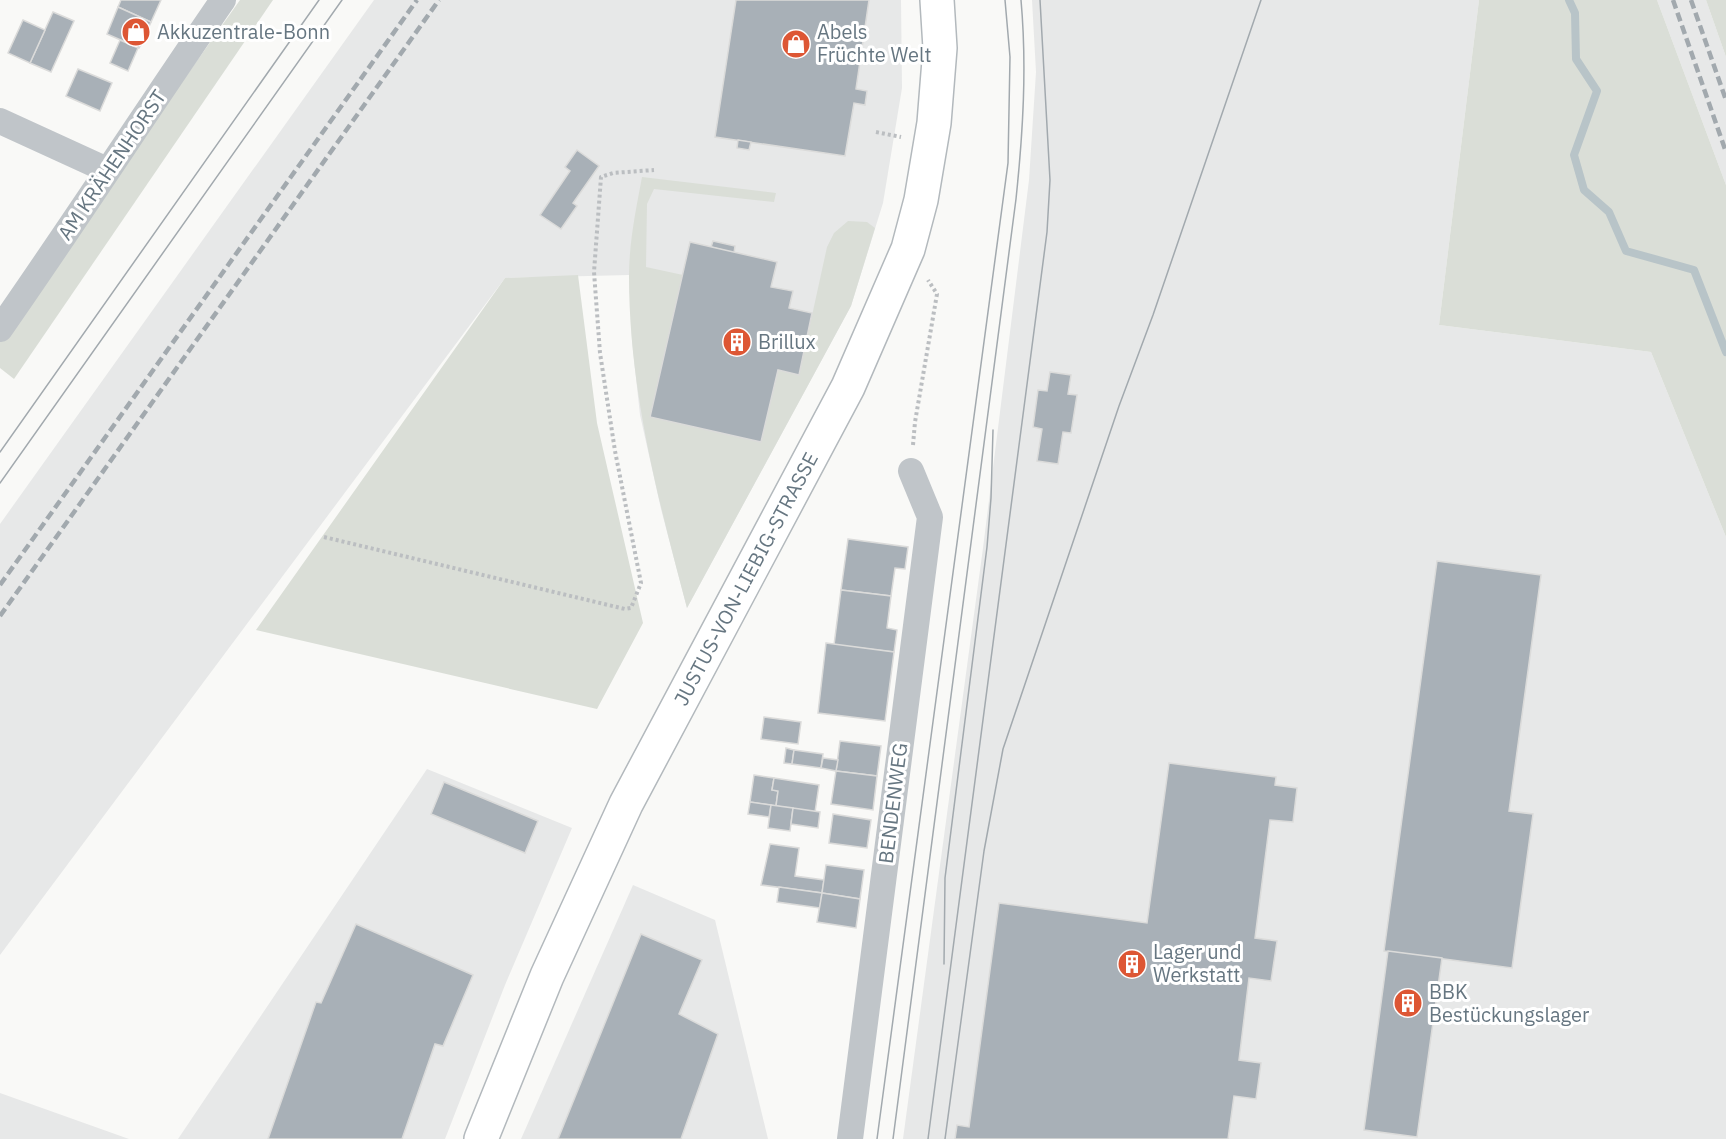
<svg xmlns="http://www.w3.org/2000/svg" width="1726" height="1139" viewBox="0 0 1726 1139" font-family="'IBM Plex Sans',sans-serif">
	<rect width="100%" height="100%" fill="#f9f9f7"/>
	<g fill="#e7e8e8">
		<path d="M 374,0 L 901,0 L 902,88 L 883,203 L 851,306 L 687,608 L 661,509 L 640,415 L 632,341 L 629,275 L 505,278 L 0,955 L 0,524 Z"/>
		<path d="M 1032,0 L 1479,0 L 1439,325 L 1651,352 L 1726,537 L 1726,1139 L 903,1139 L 983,548 L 1029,180 L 1036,72 Z"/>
		<path d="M 1657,0 L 1706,0 L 1726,57 L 1726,185 Z"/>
		<path d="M 427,769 L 572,828 L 505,985 L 445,1139 L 178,1139 Z"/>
		<path d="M 633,885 L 715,920 L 768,1139 L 521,1139 Z"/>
		<path d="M 0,1093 L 129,1139 L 0,1139 Z"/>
	</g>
	<g fill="#daded7">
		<path d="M 240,0 L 273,0 L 14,379 L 0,368 L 0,339 Z"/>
		<path d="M 1479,0 L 1657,0 L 1726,185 L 1726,537 L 1651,352 L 1439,325 Z"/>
		<path d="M 1706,0 L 1726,0 L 1726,57 Z"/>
		<path d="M 642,177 L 776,193 L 774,202 L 654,189 L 647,204 L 646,267 L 683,275 L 650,417 L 760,442 L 778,370 L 799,375 L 827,247 L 834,233 L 848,221 L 867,222 L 875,228 L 851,306 L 687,608 C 658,498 629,391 629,276 C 629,243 636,209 642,177 Z"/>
		<path d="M 578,275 L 597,423 L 643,623 L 597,709 L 256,630 L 505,278 Z"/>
	</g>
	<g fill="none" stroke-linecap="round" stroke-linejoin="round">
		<path stroke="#b8c4c8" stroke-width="8" d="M 1569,0 L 1575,13 L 1576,59 L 1597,91 L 1574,155 L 1584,190 L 1609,212 L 1626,251 L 1694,270 L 1726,352"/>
	</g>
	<g fill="#a8b0b7" stroke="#dbdbda" stroke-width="1.5">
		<path d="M 121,0 L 161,0 L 151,22 L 118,7 Z"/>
		<path d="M 736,0 L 869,0 L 856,89 L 867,91 L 865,105 L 854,103 L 845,156 L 715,137 Z"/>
		<path d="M 118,7 L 151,22 L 139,48 L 107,34 Z"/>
		<path d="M 53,12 L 74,21 L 51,72 L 30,63 Z"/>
		<path d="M 23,20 L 45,30 L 30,63 L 8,53 Z"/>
		<path d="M 120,40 L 138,48 L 128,71 L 110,63 Z"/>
		<path d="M 78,69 L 112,83 L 100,111 L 66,96 Z"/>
		<path d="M 738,140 L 751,142 L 749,150 L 737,148 Z"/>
		<path d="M 577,150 L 599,166 L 573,203 L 577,206 L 561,229 L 540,215 L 570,171 L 565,167 Z"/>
		<path d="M 713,241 L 735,246 L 734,253 L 711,247 Z"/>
		<path d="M 690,242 L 777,262 L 771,287 L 793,291 L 789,308 L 812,313 L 799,375 L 778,370 L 761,442 L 650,417 Z"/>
		<path d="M 1050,372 L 1071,375 L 1068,394 L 1077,395 L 1071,433 L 1063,432 L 1058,464 L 1037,461 L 1042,429 L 1033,427 L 1038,390 L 1047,391 Z"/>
		<path d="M 848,539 L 908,547 L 905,569 L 895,568 L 891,596 L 841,590 Z"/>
		<path d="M 1437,561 L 1541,575 L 1509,811 L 1533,814 L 1512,968 L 1384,951 Z"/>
		<path d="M 841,590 L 891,596 L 887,628 L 897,630 L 894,652 L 834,645 Z"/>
		<path d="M 826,643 L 894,652 L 885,721 L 818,713 Z"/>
		<path d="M 764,717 L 801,722 L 798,744 L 761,739 Z"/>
		<path d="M 840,741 L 881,746 L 877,776 L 836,771 Z"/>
		<path d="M 786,748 L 794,750 L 792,764 L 784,763 Z"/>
		<path d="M 794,750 L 823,754 L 821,768 L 792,764 Z"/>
		<path d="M 823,758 L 838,760 L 836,771 L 821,768 Z"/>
		<path d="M 1169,763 L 1276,777 L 1275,785 L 1297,788 L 1293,822 L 1270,820 L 1255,938 L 1277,941 L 1271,981 L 1249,978 L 1239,1060 L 1261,1063 L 1256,1099 L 1234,1096 L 1228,1139 L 955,1139 L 957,1125 L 969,1127 L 999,903 L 1147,923 Z"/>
		<path d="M 836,771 L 877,776 L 873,810 L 831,804 Z"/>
		<path d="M 754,775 L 774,778 L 772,790 L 778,791 L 776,806 L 750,802 Z"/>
		<path d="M 774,778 L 819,785 L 815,812 L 776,806 L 778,791 L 772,790 Z"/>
		<path d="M 444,782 L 538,821 L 525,853 L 431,814 Z"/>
		<path d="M 750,802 L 771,805 L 769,817 L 748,814 Z"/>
		<path d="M 771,805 L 793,808 L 790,831 L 768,828 Z"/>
		<path d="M 793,808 L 820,812 L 818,828 L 791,824 Z"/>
		<path d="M 833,814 L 871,820 L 867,848 L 829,843 Z"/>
		<path d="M 770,844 L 799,848 L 795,876 L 824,880 L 822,893 L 761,885 Z"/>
		<path d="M 826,865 L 864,870 L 860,899 L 822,893 Z"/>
		<path d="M 779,887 L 822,893 L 820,908 L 777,902 Z"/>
		<path d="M 822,893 L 860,899 L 856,928 L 817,922 Z"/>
		<path d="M 356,924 L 473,975 L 443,1046 L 435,1044 L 402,1139 L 268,1139 L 316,1002 L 321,1003 Z"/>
		<path d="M 641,934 L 702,960 L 679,1014 L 718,1034 L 681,1139 L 558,1139 Z"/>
		<path d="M 1388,951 L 1442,958 L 1417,1137 L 1364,1130 Z"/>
	</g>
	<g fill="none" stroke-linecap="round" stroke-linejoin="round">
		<g stroke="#b3b9bd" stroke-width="36">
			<path id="secondary" d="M 481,1139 L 547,976 L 626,804 L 848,387 L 908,249 L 921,200 L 934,123 L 940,48 L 937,0"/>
		</g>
		<g stroke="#bbbec1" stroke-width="4" stroke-dasharray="3 3" stroke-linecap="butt">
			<path d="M 876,132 L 901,137"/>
			<path d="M 913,445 L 915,422 L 937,294 L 928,280"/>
			<path d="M 324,537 L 625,609 L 631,608 L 641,583 L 615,451 L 600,353 L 594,272 L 601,177 L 613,173 L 654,170"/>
		</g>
		<g stroke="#c0c5c9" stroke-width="26">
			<path d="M 0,121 L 107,170"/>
			<path d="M 0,329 C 76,220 148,109 223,0"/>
			<path d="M 850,1139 L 930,517 L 911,471"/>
		</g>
		<use href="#secondary" stroke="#fff" stroke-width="33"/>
		<g stroke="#a2a9ae" stroke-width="1.5">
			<path d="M 0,452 L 319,0"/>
			<path d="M 0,483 L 342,0"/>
			<path d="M 944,964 L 945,878 L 987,547 L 991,498 L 993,430"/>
			<path d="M 877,1139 L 1008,163 L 1010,57 L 1005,0"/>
			<path d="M 893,1139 L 1016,199 C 1023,132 1027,67 1021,0"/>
			<path d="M 928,1139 L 1047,232 L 1050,180 L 1040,0"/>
			<path d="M 945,1139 L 984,851 L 1003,749 L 1119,406 L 1153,315 L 1261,0"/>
		</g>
		<g stroke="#a2a9ae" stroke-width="4.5" stroke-dasharray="9 4.5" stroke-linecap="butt">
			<path d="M 1673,0 L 1726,152"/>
			<path d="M 1691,0 L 1726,100"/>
			<path d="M 0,585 L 417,0"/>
			<path d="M 0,616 L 439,0"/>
		</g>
	</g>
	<defs>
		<g id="shop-disc" transform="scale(1.5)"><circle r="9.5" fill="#dd5634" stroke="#fff"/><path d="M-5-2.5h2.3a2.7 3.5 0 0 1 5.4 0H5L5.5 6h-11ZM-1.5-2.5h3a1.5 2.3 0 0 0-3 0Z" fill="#fff"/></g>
		<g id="building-disc" transform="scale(1.5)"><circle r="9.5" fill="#dd5634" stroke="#fff"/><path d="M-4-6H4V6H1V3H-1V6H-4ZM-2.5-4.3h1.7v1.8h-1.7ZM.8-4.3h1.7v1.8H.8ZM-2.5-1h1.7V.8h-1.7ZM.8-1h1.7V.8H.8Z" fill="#fff"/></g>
	</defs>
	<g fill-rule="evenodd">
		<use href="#shop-disc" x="136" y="32"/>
		<use href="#shop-disc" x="796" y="44"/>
		<use href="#building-disc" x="737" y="342"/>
		<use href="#building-disc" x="1132" y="964"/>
		<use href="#building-disc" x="1408" y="1003"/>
	</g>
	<g text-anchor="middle" stroke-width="6" stroke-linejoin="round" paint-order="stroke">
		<g font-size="20" fill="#667681" stroke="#fff" text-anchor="start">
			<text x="157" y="39">Akkuzentrale-Bonn</text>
			<text x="817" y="39">Abels<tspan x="817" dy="23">Früchte Welt</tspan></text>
			<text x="758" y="349">Brillux</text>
			<text x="1153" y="959">Lager und<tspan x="1153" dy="23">Werkstatt</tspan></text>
			<text x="1429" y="999">BBK<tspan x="1429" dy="23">Bestückungslager</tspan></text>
		</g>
		<g font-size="20" fill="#667681" stroke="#fff">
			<text transform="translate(112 165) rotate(-56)" y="7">AM KRÄHENHORST</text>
			<text transform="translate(746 579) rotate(-62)" y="7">JUSTUS-VON-LIEBIG-STRASSE</text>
			<text transform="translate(893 803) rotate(-83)" y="7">BENDENWEG</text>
		</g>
	</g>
</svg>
